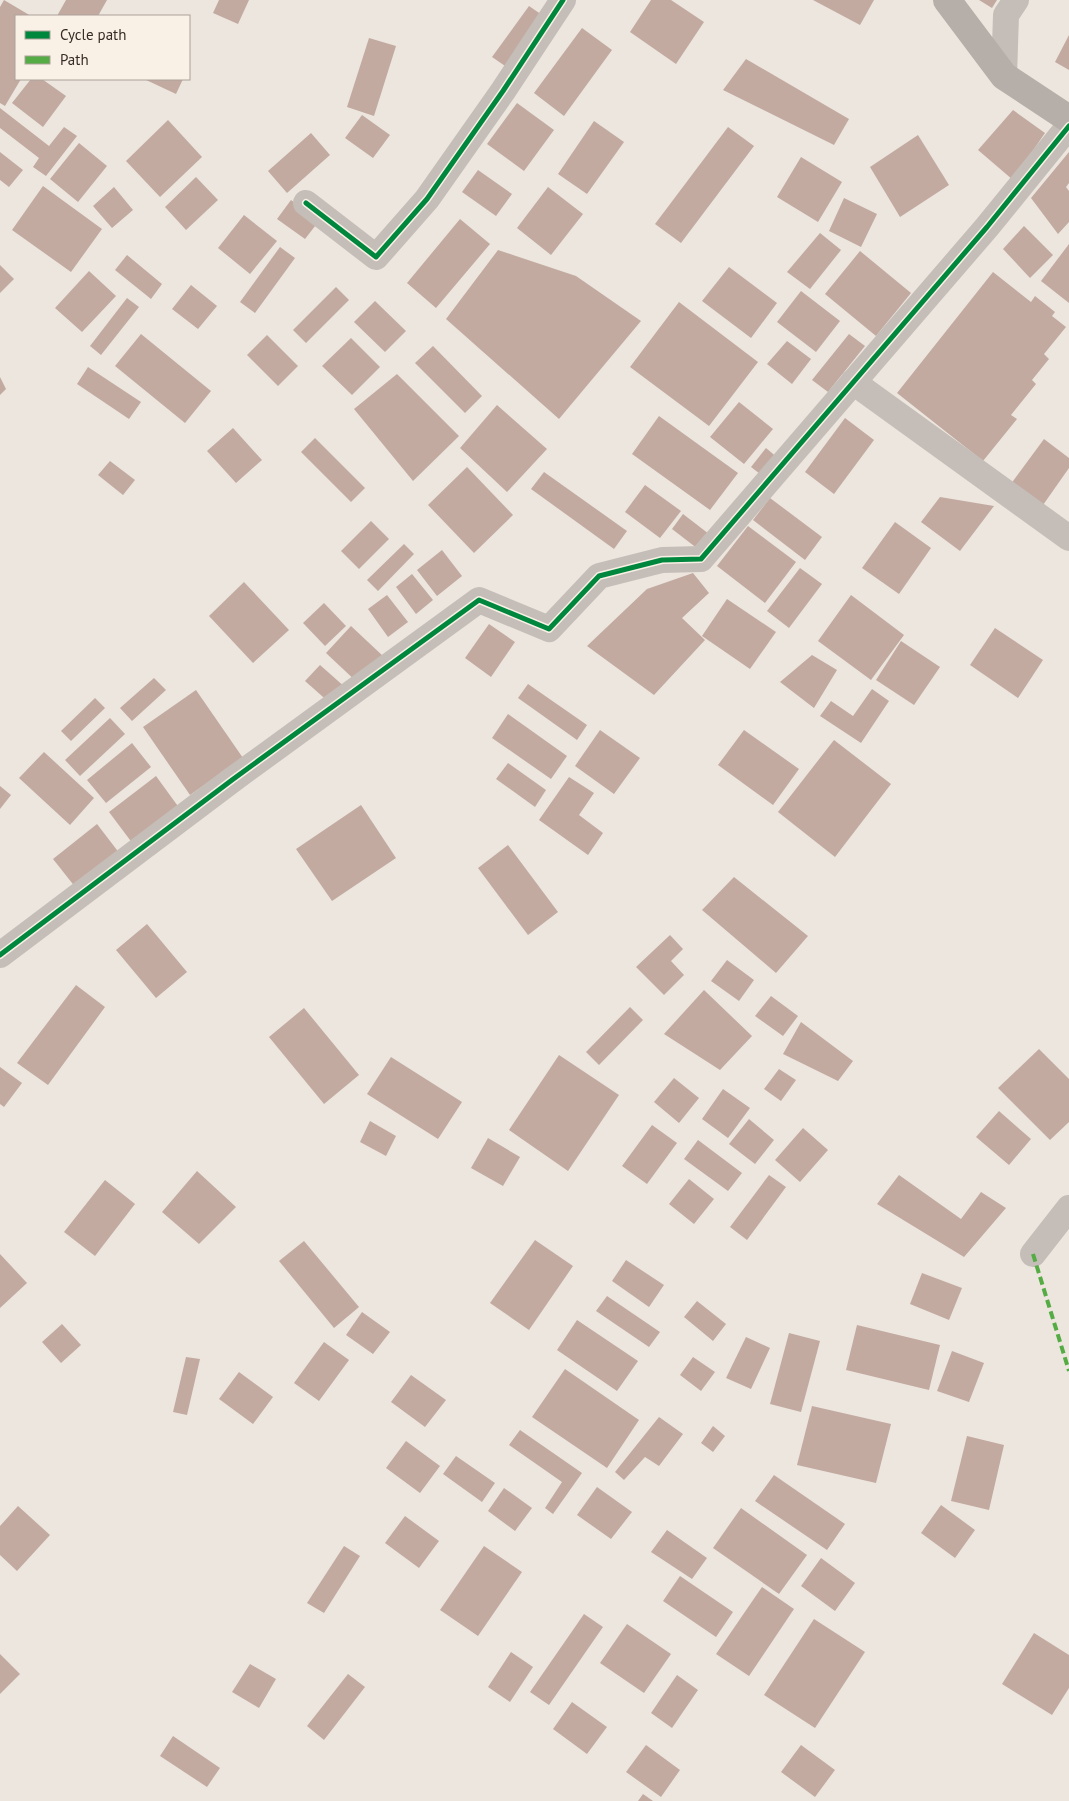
<svg xmlns="http://www.w3.org/2000/svg" width="1069" height="1801" viewBox="0 0 1069 1801" font-family="'PT Sans',sans-serif">
	<rect width="100%" height="100%" fill="#ede6df"/>
	<g fill="#c2aaa0">
		<path d="M 4,0 L 31,16 L 16,16 L 16,79 L 21,79 L 5,106 L 0,103 L 0,7 Z"/>
		<path d="M 66,0 L 107,0 L 98,16 L 57,16 Z"/>
		<path d="M 219,0 L 249,0 L 238,24 L 213,13 Z"/>
		<path d="M 651,0 L 671,0 L 704,22 L 676,64 L 630,32 Z"/>
		<path d="M 813,0 L 874,0 L 860,25 Z"/>
		<path d="M 979,0 L 997,0 L 992,8 Z"/>
		<path d="M 529,6 L 545,17 L 508,68 L 492,57 Z"/>
		<path d="M 582,28 L 612,50 L 564,116 L 534,93 Z"/>
		<path d="M 1069,35 L 1069,70 L 1055,62 Z"/>
		<path d="M 369,38 L 396,46 L 374,116 L 347,107 Z"/>
		<path d="M 746,59 L 849,119 L 834,145 L 723,90 Z"/>
		<path d="M 31,79 L 42,79 L 66,96 L 43,127 L 12,103 Z"/>
		<path d="M 144,79 L 183,79 L 176,94 Z"/>
		<path d="M 517,103 L 554,130 L 524,171 L 487,144 Z"/>
		<path d="M 0,108 L 49,146 L 64,127 L 77,136 L 46,176 L 33,167 L 39,158 L 0,128 Z"/>
		<path d="M 1013,110 L 1045,133 L 1013,180 L 978,150 Z"/>
		<path d="M 362,115 L 390,135 L 373,158 L 345,138 Z"/>
		<path d="M 168,120 L 202,157 L 160,197 L 126,161 Z"/>
		<path d="M 594,121 L 624,142 L 587,194 L 558,174 Z"/>
		<path d="M 728,127 L 754,146 L 681,243 L 655,224 Z"/>
		<path d="M 311,133 L 330,155 L 287,193 L 268,171 Z"/>
		<path d="M 918,135 L 949,185 L 900,217 L 870,167 Z"/>
		<path d="M 79,143 L 107,166 L 78,202 L 50,179 Z"/>
		<path d="M 0,152 L 23,170 L 9,187 L 0,180 Z"/>
		<path d="M 1069,152 L 1069,183 L 1066,187 L 1069,191 L 1069,222 L 1058,234 L 1031,198 Z"/>
		<path d="M 801,157 L 842,182 L 818,222 L 777,197 Z"/>
		<path d="M 478,170 L 512,194 L 496,216 L 462,192 Z"/>
		<path d="M 196,177 L 218,200 L 186,230 L 165,207 Z"/>
		<path d="M 43,186 L 102,229 L 71,272 L 12,230 Z"/>
		<path d="M 114,187 L 133,210 L 112,228 L 93,206 Z"/>
		<path d="M 548,187 L 583,214 L 551,255 L 517,228 Z"/>
		<path d="M 844,198 L 877,214 L 861,247 L 829,231 Z"/>
		<path d="M 291,200 L 319,221 L 305,239 L 277,219 Z"/>
		<path d="M 244,215 L 277,241 L 250,274 L 218,248 Z"/>
		<path d="M 460,219 L 490,244 L 436,308 L 407,283 Z"/>
		<path d="M 1024,226 L 1053,255 L 1030,278 L 1003,249 Z"/>
		<path d="M 820,233 L 841,250 L 810,289 L 787,272 Z"/>
		<path d="M 1069,244 L 1069,303 L 1041,281 Z"/>
		<path d="M 280,247 L 295,258 L 255,313 L 240,302 Z"/>
		<path d="M 498,250 L 576,276 L 641,321 L 559,419 L 446,319 Z"/>
		<path d="M 860,251 L 911,293 L 876,336 L 825,294 Z"/>
		<path d="M 127,255 L 162,284 L 151,299 L 115,270 Z"/>
		<path d="M 0,265 L 14,279 L 0,293 Z"/>
		<path d="M 729,267 L 777,303 L 751,338 L 702,301 Z"/>
		<path d="M 89,271 L 116,296 L 82,332 L 55,308 Z"/>
		<path d="M 993,272 L 1031,302 L 1035,296 L 1055,312 L 1052,316 L 1066,327 L 1044,354 L 1049,359 L 1032,380 L 1036,384 L 1011,415 L 1017,419 L 983,461 L 897,393 Z"/>
		<path d="M 191,285 L 217,306 L 198,329 L 172,309 Z"/>
		<path d="M 336,287 L 349,300 L 306,343 L 293,330 Z"/>
		<path d="M 801,291 L 840,321 L 816,352 L 777,322 Z"/>
		<path d="M 127,298 L 139,307 L 101,355 L 90,346 Z"/>
		<path d="M 375,301 L 406,331 L 385,352 L 354,322 Z"/>
		<path d="M 679,302 L 758,362 L 709,426 L 630,367 Z"/>
		<path d="M 141,334 L 211,391 L 185,423 L 115,366 Z"/>
		<path d="M 849,334 L 865,346 L 828,392 L 812,380 Z"/>
		<path d="M 267,335 L 298,366 L 278,386 L 247,355 Z"/>
		<path d="M 351,338 L 380,367 L 352,395 L 322,366 Z"/>
		<path d="M 787,341 L 811,359 L 792,384 L 767,364 Z"/>
		<path d="M 433,346 L 482,396 L 465,413 L 415,363 Z"/>
		<path d="M 88,367 L 141,402 L 129,419 L 77,384 Z"/>
		<path d="M 397,374 L 459,436 L 413,481 L 354,409 Z"/>
		<path d="M 0,377 L 6,389 L 0,395 Z"/>
		<path d="M 739,402 L 773,429 L 744,464 L 710,437 Z"/>
		<path d="M 497,405 L 547,449 L 507,492 L 460,448 Z"/>
		<path d="M 659,416 L 738,473 L 710,510 L 632,454 Z"/>
		<path d="M 845,418 L 874,440 L 834,494 L 805,472 Z"/>
		<path d="M 233,428 L 262,460 L 236,483 L 207,451 Z"/>
		<path d="M 315,438 L 365,488 L 351,502 L 301,452 Z"/>
		<path d="M 1044,439 L 1069,458 L 1069,468 L 1036,515 L 1005,492 Z"/>
		<path d="M 766,448 L 779,459 L 764,477 L 751,467 Z"/>
		<path d="M 110,461 L 135,480 L 123,495 L 98,475 Z"/>
		<path d="M 467,467 L 513,515 L 474,553 L 428,505 Z"/>
		<path d="M 544,472 L 627,531 L 614,549 L 531,489 Z"/>
		<path d="M 645,485 L 681,511 L 660,538 L 625,512 Z"/>
		<path d="M 940,497 L 994,506 L 960,551 L 921,522 Z"/>
		<path d="M 770,498 L 822,537 L 805,560 L 753,520 Z"/>
		<path d="M 683,514 L 709,534 L 698,549 L 672,529 Z"/>
		<path d="M 371,521 L 389,539 L 359,569 L 341,551 Z"/>
		<path d="M 895,522 L 931,548 L 899,594 L 862,568 Z"/>
		<path d="M 748,526 L 796,562 L 765,603 L 717,566 Z"/>
		<path d="M 404,544 L 414,554 L 378,591 L 367,580 Z"/>
		<path d="M 442,550 L 462,576 L 437,596 L 417,570 Z"/>
		<path d="M 800,568 L 822,584 L 789,628 L 767,611 Z"/>
		<path d="M 693,573 L 709,593 L 682,618 L 705,640 L 654,695 L 587,646 L 647,589 Z"/>
		<path d="M 412,574 L 433,600 L 416,614 L 396,587 Z"/>
		<path d="M 244,582 L 289,630 L 253,663 L 209,616 Z"/>
		<path d="M 387,595 L 408,622 L 388,637 L 368,609 Z"/>
		<path d="M 851,595 L 904,635 L 871,680 L 818,641 Z"/>
		<path d="M 727,599 L 776,632 L 750,669 L 702,636 Z"/>
		<path d="M 324,603 L 346,626 L 325,646 L 303,623 Z"/>
		<path d="M 489,624 L 515,642 L 491,677 L 465,658 Z"/>
		<path d="M 351,626 L 384,657 L 359,684 L 326,653 Z"/>
		<path d="M 995,628 L 1043,660 L 1018,698 L 970,665 Z"/>
		<path d="M 901,641 L 940,667 L 914,705 L 876,680 Z"/>
		<path d="M 812,655 L 837,670 L 814,708 L 780,682 Z"/>
		<path d="M 320,665 L 346,688 L 331,704 L 305,681 Z"/>
		<path d="M 154,678 L 166,690 L 132,721 L 120,708 Z"/>
		<path d="M 528,684 L 587,725 L 577,740 L 518,698 Z"/>
		<path d="M 872,689 L 889,701 L 861,743 L 820,716 L 831,701 L 853,716 Z"/>
		<path d="M 196,690 L 243,758 L 190,795 L 143,727 Z"/>
		<path d="M 95,698 L 105,708 L 71,741 L 61,731 Z"/>
		<path d="M 508,714 L 567,756 L 551,779 L 492,738 Z"/>
		<path d="M 110,718 L 125,734 L 80,776 L 65,760 Z"/>
		<path d="M 600,730 L 640,758 L 614,794 L 575,766 Z"/>
		<path d="M 744,730 L 799,769 L 773,805 L 718,765 Z"/>
		<path d="M 834,740 L 891,784 L 835,857 L 778,812 Z"/>
		<path d="M 132,743 L 151,767 L 106,803 L 87,780 Z"/>
		<path d="M 44,752 L 94,798 L 70,825 L 19,778 Z"/>
		<path d="M 508,763 L 546,790 L 535,807 L 496,779 Z"/>
		<path d="M 156,776 L 180,809 L 133,844 L 109,812 Z"/>
		<path d="M 569,777 L 594,793 L 579,815 L 603,833 L 588,855 L 539,820 Z"/>
		<path d="M 0,786 L 11,795 L 0,809 Z"/>
		<path d="M 361,805 L 396,858 L 332,901 L 296,849 Z"/>
		<path d="M 97,824 L 120,854 L 76,888 L 53,859 Z"/>
		<path d="M 508,845 L 558,912 L 528,935 L 478,868 Z"/>
		<path d="M 734,877 L 808,936 L 776,973 L 702,910 Z"/>
		<path d="M 147,924 L 187,972 L 156,998 L 116,950 Z"/>
		<path d="M 670,935 L 683,949 L 671,961 L 684,975 L 664,995 L 636,967 Z"/>
		<path d="M 727,960 L 754,980 L 739,1001 L 711,981 Z"/>
		<path d="M 76,985 L 105,1007 L 48,1085 L 17,1063 Z"/>
		<path d="M 704,990 L 752,1036 L 720,1070 L 664,1034 Z"/>
		<path d="M 771,996 L 798,1016 L 783,1036 L 755,1016 Z"/>
		<path d="M 630,1007 L 643,1020 L 599,1065 L 586,1052 Z"/>
		<path d="M 304,1008 L 359,1075 L 324,1104 L 269,1037 Z"/>
		<path d="M 801,1022 L 853,1061 L 838,1081 L 783,1054 Z"/>
		<path d="M 1039,1049 L 1069,1079 L 1069,1122 L 1050,1140 L 998,1088 Z"/>
		<path d="M 559,1055 L 619,1095 L 568,1171 L 509,1130 Z"/>
		<path d="M 391,1057 L 462,1102 L 438,1139 L 367,1094 Z"/>
		<path d="M 0,1067 L 22,1083 L 4,1107 L 0,1104 Z"/>
		<path d="M 779,1069 L 796,1080 L 781,1101 L 764,1089 Z"/>
		<path d="M 674,1078 L 699,1098 L 679,1123 L 654,1102 Z"/>
		<path d="M 723,1089 L 750,1108 L 728,1138 L 702,1119 Z"/>
		<path d="M 999,1111 L 1031,1139 L 1009,1165 L 976,1137 Z"/>
		<path d="M 749,1119 L 774,1140 L 755,1164 L 729,1144 Z"/>
		<path d="M 370,1121 L 396,1136 L 386,1156 L 360,1142 Z"/>
		<path d="M 652,1125 L 677,1143 L 647,1184 L 622,1166 Z"/>
		<path d="M 803,1128 L 828,1150 L 800,1182 L 775,1160 Z"/>
		<path d="M 488,1138 L 520,1157 L 503,1186 L 471,1168 Z"/>
		<path d="M 698,1140 L 742,1173 L 728,1191 L 684,1159 Z"/>
		<path d="M 197,1171 L 236,1207 L 199,1244 L 162,1212 Z"/>
		<path d="M 769,1175 L 786,1187 L 747,1240 L 730,1227 Z"/>
		<path d="M 899,1175 L 961,1219 L 981,1192 L 1006,1208 L 964,1257 L 877,1204 Z"/>
		<path d="M 689,1179 L 714,1199 L 694,1224 L 669,1204 Z"/>
		<path d="M 105,1180 L 135,1204 L 95,1256 L 64,1232 Z"/>
		<path d="M 535,1240 L 573,1266 L 529,1330 L 490,1303 Z"/>
		<path d="M 304,1241 L 359,1307 L 334,1328 L 279,1261 Z"/>
		<path d="M 0,1254 L 27,1283 L 0,1308 Z"/>
		<path d="M 626,1260 L 664,1285 L 649,1307 L 612,1281 Z"/>
		<path d="M 922,1273 L 962,1288 L 949,1320 L 910,1304 Z"/>
		<path d="M 607,1296 L 660,1332 L 649,1347 L 596,1311 Z"/>
		<path d="M 697,1301 L 726,1324 L 713,1341 L 684,1317 Z"/>
		<path d="M 362,1312 L 390,1332 L 373,1354 L 346,1335 Z"/>
		<path d="M 577,1320 L 638,1361 L 617,1391 L 557,1350 Z"/>
		<path d="M 62,1324 L 81,1345 L 61,1363 L 42,1342 Z"/>
		<path d="M 857,1325 L 940,1345 L 929,1390 L 846,1370 Z"/>
		<path d="M 789,1333 L 820,1341 L 801,1412 L 770,1404 Z"/>
		<path d="M 746,1337 L 770,1348 L 751,1389 L 726,1378 Z"/>
		<path d="M 324,1342 L 349,1360 L 319,1401 L 294,1383 Z"/>
		<path d="M 952,1351 L 984,1363 L 969,1402 L 937,1391 Z"/>
		<path d="M 186,1357 L 200,1359 L 187,1415 L 173,1412 Z"/>
		<path d="M 693,1357 L 715,1372 L 701,1391 L 680,1375 Z"/>
		<path d="M 565,1369 L 639,1420 L 607,1468 L 532,1417 Z"/>
		<path d="M 239,1372 L 273,1397 L 253,1424 L 219,1399 Z"/>
		<path d="M 411,1375 L 446,1400 L 425,1427 L 391,1402 Z"/>
		<path d="M 812,1406 L 891,1424 L 876,1483 L 797,1465 Z"/>
		<path d="M 659,1417 L 683,1434 L 659,1466 L 645,1457 L 624,1480 L 615,1472 Z"/>
		<path d="M 713,1426 L 725,1436 L 713,1452 L 701,1443 Z"/>
		<path d="M 520,1430 L 582,1473 L 553,1514 L 545,1508 L 562,1482 L 509,1445 Z"/>
		<path d="M 967,1436 L 1004,1445 L 989,1510 L 951,1501 Z"/>
		<path d="M 406,1441 L 440,1466 L 420,1493 L 386,1468 Z"/>
		<path d="M 456,1456 L 495,1483 L 482,1502 L 443,1474 Z"/>
		<path d="M 774,1475 L 845,1524 L 827,1550 L 755,1501 Z"/>
		<path d="M 597,1487 L 632,1512 L 611,1539 L 577,1515 Z"/>
		<path d="M 504,1488 L 532,1508 L 515,1531 L 488,1511 Z"/>
		<path d="M 941,1505 L 975,1530 L 955,1558 L 921,1533 Z"/>
		<path d="M 18,1506 L 50,1535 L 17,1571 L 0,1555 L 0,1526 Z"/>
		<path d="M 741,1508 L 807,1555 L 779,1594 L 713,1548 Z"/>
		<path d="M 405,1516 L 439,1541 L 419,1568 L 385,1543 Z"/>
		<path d="M 667,1530 L 707,1558 L 692,1579 L 651,1552 Z"/>
		<path d="M 344,1546 L 360,1556 L 324,1613 L 307,1603 Z"/>
		<path d="M 484,1546 L 522,1572 L 478,1636 L 440,1610 Z"/>
		<path d="M 821,1558 L 855,1583 L 835,1611 L 801,1586 Z"/>
		<path d="M 680,1576 L 733,1612 L 716,1637 L 663,1601 Z"/>
		<path d="M 762,1587 L 794,1609 L 749,1676 L 716,1654 Z"/>
		<path d="M 584,1614 L 603,1627 L 549,1705 L 530,1692 Z"/>
		<path d="M 814,1619 L 865,1652 L 815,1728 L 764,1695 Z"/>
		<path d="M 627,1624 L 671,1654 L 644,1693 L 600,1663 Z"/>
		<path d="M 1034,1633 L 1069,1655 L 1069,1688 L 1052,1715 L 1002,1684 Z"/>
		<path d="M 511,1652 L 533,1667 L 510,1702 L 488,1687 Z"/>
		<path d="M 0,1654 L 20,1674 L 0,1694 Z"/>
		<path d="M 250,1664 L 276,1679 L 259,1708 L 232,1692 Z"/>
		<path d="M 348,1674 L 365,1687 L 324,1740 L 307,1726 Z"/>
		<path d="M 677,1675 L 698,1690 L 672,1728 L 651,1713 Z"/>
		<path d="M 572,1702 L 607,1727 L 587,1754 L 553,1729 Z"/>
		<path d="M 173,1736 L 220,1768 L 207,1787 L 160,1756 Z"/>
		<path d="M 646,1745 L 680,1770 L 661,1797 L 626,1772 Z"/>
		<path d="M 801,1745 L 835,1770 L 815,1797 L 781,1772 Z"/>
		<path d="M 643,1794 L 653,1801 L 638,1801 Z"/>
	</g>
	<g fill="none" stroke-linecap="round" stroke-linejoin="round">
		<g stroke="#c5beb8" stroke-width="26">
			<path d="M 1004,76 L 1006,15 L 1016,0"/>
			<path d="M 306,203 L 376,257 L 427,199 L 503,91 L 563,0"/>
			<path d="M 853,382 L 1069,538"/>
			<path d="M 0,955 L 232,780 L 479,600 L 549,629 L 599,576 L 662,560 L 701,559 L 987,227 L 1069,126"/>
			<path d="M 1033,1254 L 1069,1208"/>
		</g>
		<path stroke="#b6afa9" stroke-width="28" d="M 947,0 L 1004,76 L 1069,119"/>
		<path stroke="#55ab44" stroke-width="4" stroke-dasharray="8 4" stroke-linecap="butt" d="M 1033,1254 L 1069,1371"/>
		<g stroke="#faf1e6" stroke-width="8">
			<g id="cycleway">
				<path d="M 306,203 L 376,257 L 427,199 L 503,91 L 563,0"/>
				<path d="M 0,955 L 232,780 L 479,600 L 549,629 L 599,576 L 662,560 L 701,559 L 987,227 L 1069,126"/>
			</g>
		</g>
		<use href="#cycleway" stroke="#00873e" stroke-width="5"/>
	</g>
	<rect x="15" y="15" width="175" height="65" fill="#faf1e6" stroke="#aca299"/>
	<rect x="25" y="31" width="25" height="8" fill="#00873e" stroke="#aca299"/>
	<text x="60" y="40" font-size="15" fill="#362c26">Cycle path</text>
	<rect x="25" y="56" width="25" height="8" fill="#55ab44" stroke="#aca299"/>
	<text x="60" y="65" font-size="15" fill="#362c26">Path</text>
</svg>
